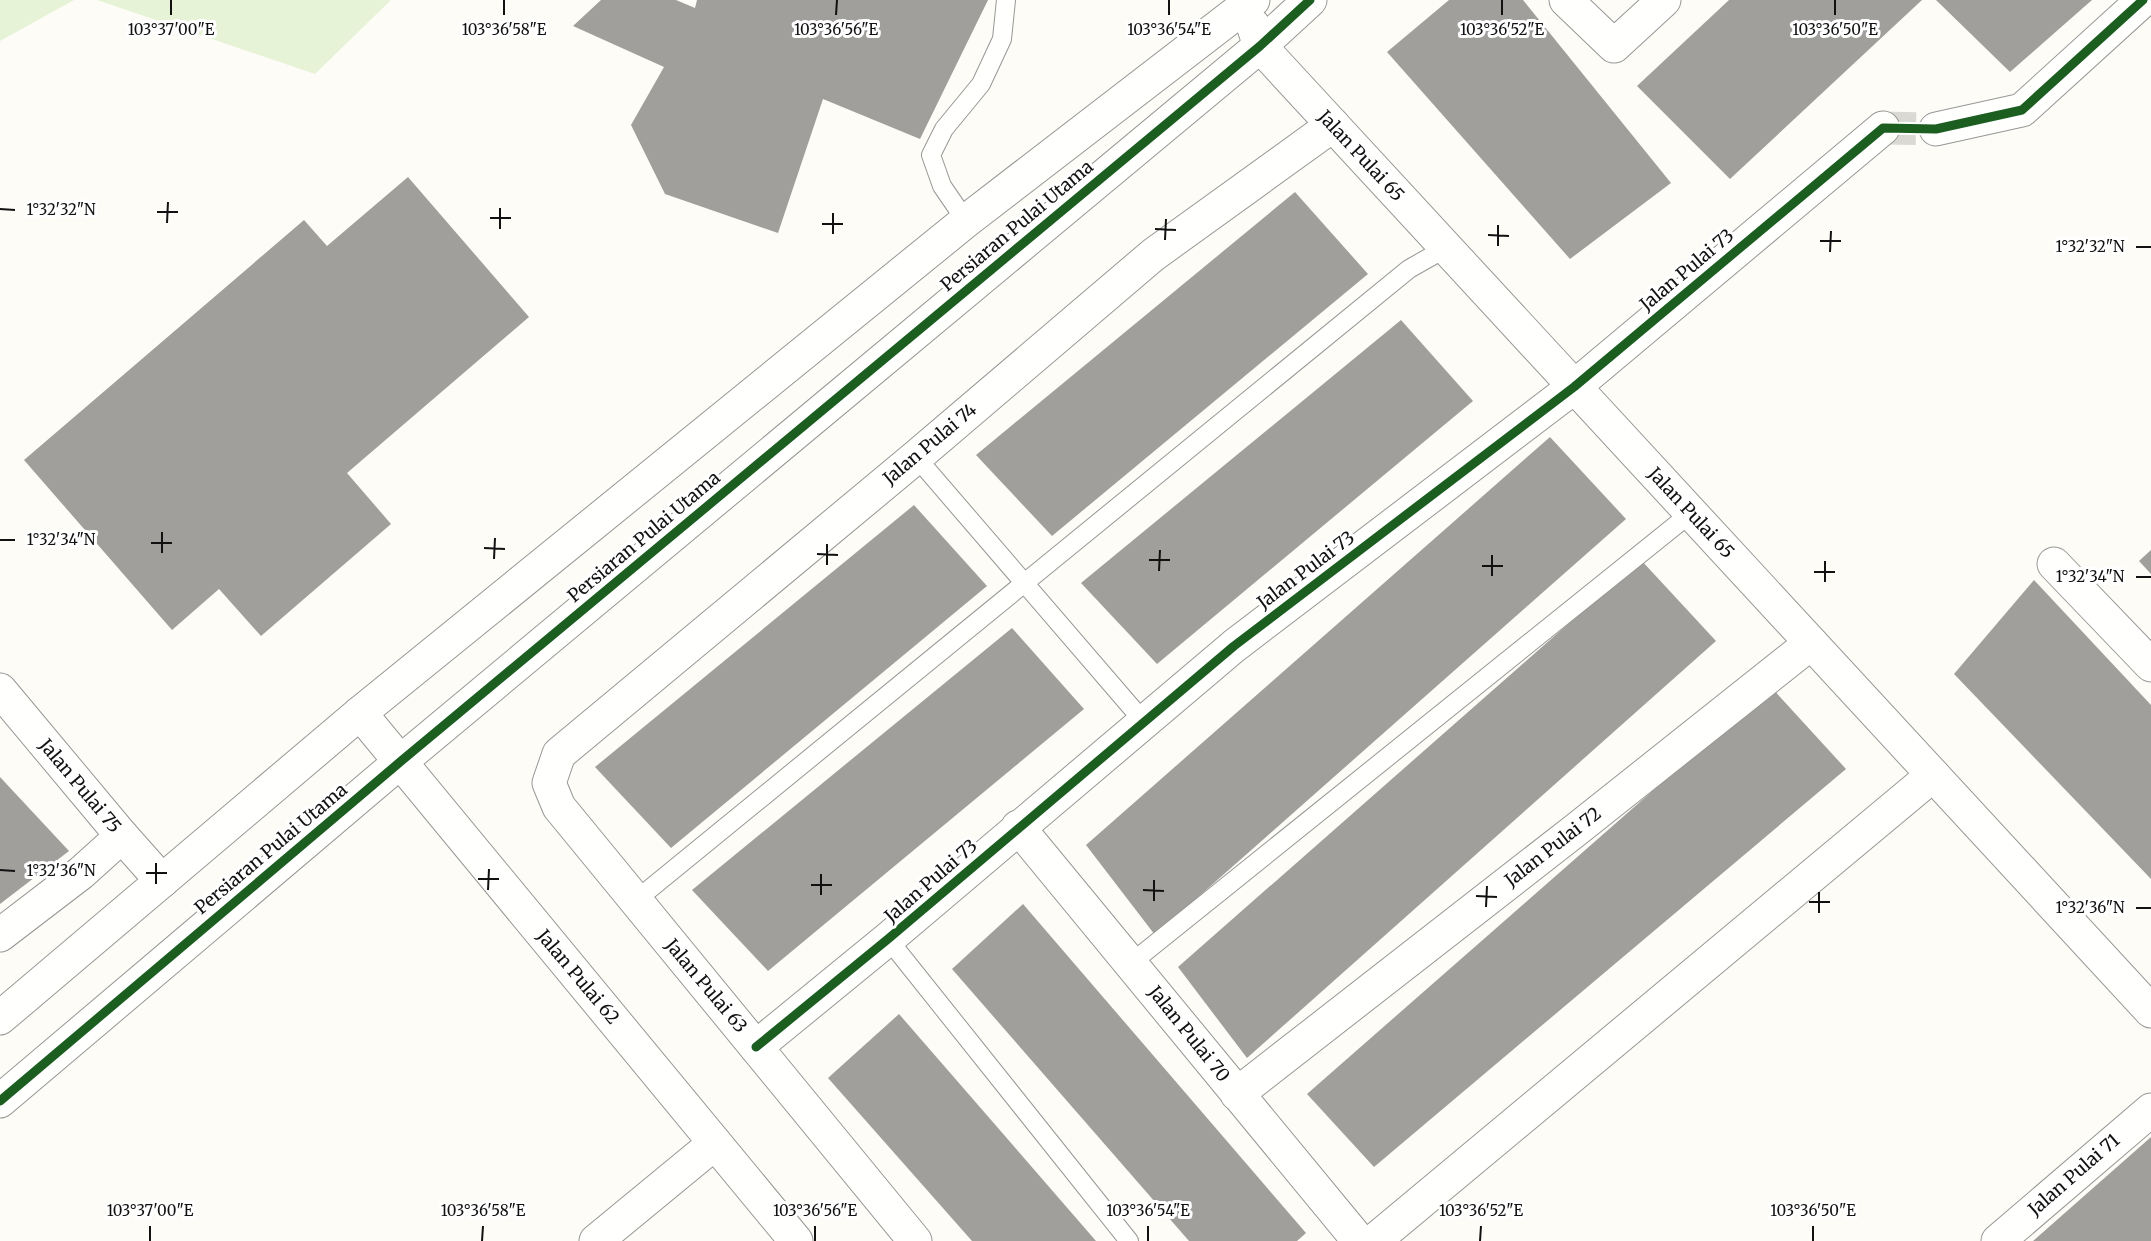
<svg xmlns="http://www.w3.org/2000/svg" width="2151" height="1241" viewBox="0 0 2151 1241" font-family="Merriweather,serif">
	<rect width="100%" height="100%" fill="#fdfcf7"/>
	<g fill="#e7f3d7">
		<path d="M 0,0 L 74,0 L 0,41 Z"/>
		<path d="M 97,0 L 391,0 L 315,74 Z"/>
	</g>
	<g fill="#a19f9c">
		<path d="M 601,0 L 676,0 L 695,8 L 697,0 L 988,0 L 920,139 L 823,99 L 778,233 L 665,194 L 631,125 L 664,67 L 573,26 Z"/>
		<path d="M 1449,0 L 1523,0 L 1671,183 L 1570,259 L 1387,52 Z"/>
		<path d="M 1729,0 L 1922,0 L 1730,179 L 1637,86 Z"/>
		<path d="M 1936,0 L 2092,0 L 2010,72 Z"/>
		<path d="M 408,177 L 529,317 L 347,473 L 391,524 L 261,636 L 219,589 L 172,630 L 24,460 L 304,220 L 327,246 Z"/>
		<path d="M 1295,192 L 1368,274 L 1052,536 L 976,455 Z"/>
		<path d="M 1401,320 L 1473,401 L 1157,664 L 1081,583 Z"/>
		<path d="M 1550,437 L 1626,519 L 1155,935 L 1086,845 Z"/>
		<path d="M 914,505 L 987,586 L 671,848 L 595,767 Z"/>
		<path d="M 2151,550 L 2151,574 L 2139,561 Z"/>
		<path d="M 1641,560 L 1716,641 L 1247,1058 L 1178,967 Z"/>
		<path d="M 2034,580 L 2151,705 L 2151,879 L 1954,674 Z"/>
		<path d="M 1012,628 L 1084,709 L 768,971 L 692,890 Z"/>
		<path d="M 1771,687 L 1846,769 L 1374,1167 L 1307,1094 Z"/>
		<path d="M 0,777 L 69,851 L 0,904 Z"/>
		<path d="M 1023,904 L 1306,1233 L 1297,1241 L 1189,1241 L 952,969 Z"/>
		<path d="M 899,1014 L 1096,1241 L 972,1241 L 828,1078 Z"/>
		<path d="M 2151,1137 L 2151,1241 L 2033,1241 Z"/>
	</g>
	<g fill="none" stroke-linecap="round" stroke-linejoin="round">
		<path stroke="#dad9d4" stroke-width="33" stroke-dasharray="33 16" stroke-linecap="butt" d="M 1883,128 L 1936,129"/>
		<g stroke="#979795" stroke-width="20">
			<g id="lane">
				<path d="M 966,221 L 942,186 L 931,155 L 944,129 L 981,84 L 1002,39 L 1006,0"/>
				<path d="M 916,457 L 1144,722"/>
				<path d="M 635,901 L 1409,269 L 1446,248"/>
				<path d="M 888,939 L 1129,1241"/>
				<path d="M 1130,964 L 1691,513"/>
			</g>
		</g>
		<g stroke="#979795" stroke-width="35">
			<g id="street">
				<path d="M 1566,0 L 1614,46 L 1664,0"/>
				<path d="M 1253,25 L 1260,46 L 2151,1011"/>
				<path d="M 1936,129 L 2022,110 L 2143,0"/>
				<path d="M 2054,564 L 2151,665"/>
				<path d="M 0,690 L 122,836 L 162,881"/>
				<path d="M 360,713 L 796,1241"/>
				<path d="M 1018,827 L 1359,1241"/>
				<path d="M 0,935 L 81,873 L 122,836"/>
				<path d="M 0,1018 L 360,713 L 966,221 L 1253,0"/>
				<path d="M 756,1047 L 888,939 L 1234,646 L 1574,387 L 1883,128"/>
				<path d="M 1237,1094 L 1577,829 L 1811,643"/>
				<path d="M 0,1101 L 400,762 L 1260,46 L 1310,0"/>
				<path d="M 596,1241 L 715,1143"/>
				<path d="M 915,1241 L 559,807 L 549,783 L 559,754 L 916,457 L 1153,255 L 1333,125"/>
				<path d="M 1374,1241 L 1933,775"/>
				<path d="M 1998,1241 L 2151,1110"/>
			</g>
		</g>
		<use href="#lane" stroke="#fffffe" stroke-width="18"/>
		<use href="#street" stroke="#fffffe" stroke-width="33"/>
		<g stroke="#fff" stroke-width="13">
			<g id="cycleway">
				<path d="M 756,1047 L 888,939 L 1234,646 L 1574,387 L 1883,128 L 1936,129 L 2022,110 L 2143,0"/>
				<path d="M 0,1101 L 400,762 L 1260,46 L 1310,0"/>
			</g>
		</g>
		<use href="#cycleway" stroke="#1b5e20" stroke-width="9"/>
	</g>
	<path fill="none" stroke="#111" stroke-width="2" d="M 171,15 L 171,0M 504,15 L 504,0M 836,15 L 837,0M 1169,15 L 1169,0M 1502,15 L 1502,0M 1835,15 L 1835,0M 0,209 L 15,210M 157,212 L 178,212M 490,218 L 511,218M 167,223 L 168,202M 822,224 L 843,224M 500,229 L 500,208M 1155,229 L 1176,230M 833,234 L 833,213M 1488,235 L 1509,236M 1165,240 L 1166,219M 1820,241 L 1841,241M 1498,246 L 1498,225M 2136,247 L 2151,247M 1830,252 L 1831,231M 0,540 L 15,540M 151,543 L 172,543M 484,548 L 505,549M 162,553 L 162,532M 817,554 L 838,555M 494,559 L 495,538M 1149,560 L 1170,560M 827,565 L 827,544M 1482,566 L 1503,566M 1159,571 L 1160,550M 1814,572 L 1835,572M 1492,576 L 1492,555M 2136,577 L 2151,577M 1825,582 L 1825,561M 0,870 L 15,871M 146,873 L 167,873M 478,879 L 499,879M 156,884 L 156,863M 811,885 L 832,885M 488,890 L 489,869M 1143,890 L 1164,891M 821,895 L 821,874M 1476,896 L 1497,897M 1154,901 L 1154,880M 1809,902 L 1830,902M 1486,907 L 1487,886M 2136,908 L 2151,908M 1819,913 L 1819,892M 150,1241 L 150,1226M 482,1241 L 483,1226M 815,1241 L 815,1226M 1148,1241 L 1148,1226M 1480,1241 L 1481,1226M 1813,1241 L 1813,1226"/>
	<g text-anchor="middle" stroke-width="6" stroke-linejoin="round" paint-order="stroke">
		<g font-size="18" fill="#111" stroke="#fff">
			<text transform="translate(1361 156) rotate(47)" y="6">Jalan Pulai 65</text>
			<text transform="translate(1017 226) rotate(-40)" y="6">Persiaran Pulai Utama</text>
			<text transform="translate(1687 270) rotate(-40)" y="6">Jalan Pulai 73</text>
			<text transform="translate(930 444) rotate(-40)" y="6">Jalan Pulai 74</text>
			<text transform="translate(1691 513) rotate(47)" y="6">Jalan Pulai 65</text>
			<text transform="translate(644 537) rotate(-40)" y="6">Persiaran Pulai Utama</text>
			<text transform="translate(1306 570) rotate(-37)" y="6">Jalan Pulai 73</text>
			<text transform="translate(80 786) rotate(50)" y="6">Jalan Pulai 75</text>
			<text transform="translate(1553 847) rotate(-38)" y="6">Jalan Pulai 72</text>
			<text transform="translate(271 849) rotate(-40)" y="6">Persiaran Pulai Utama</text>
			<text transform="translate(931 881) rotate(-41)" y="6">Jalan Pulai 73</text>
			<text transform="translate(578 977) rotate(50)" y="6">Jalan Pulai 62</text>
			<text transform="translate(706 986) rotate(50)" y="6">Jalan Pulai 63</text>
			<text transform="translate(1189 1034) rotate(51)" y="6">Jalan Pulai 70</text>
			<text transform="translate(2074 1175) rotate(-41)" y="6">Jalan Pulai 71</text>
		</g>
	</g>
	<g font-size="15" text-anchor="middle" fill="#111" stroke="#fff" stroke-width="6" stroke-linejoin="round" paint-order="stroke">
		<text x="171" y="35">103°37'00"E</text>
		<text x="504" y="35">103°36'58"E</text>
		<text x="836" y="35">103°36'56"E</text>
		<text x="1169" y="35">103°36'54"E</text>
		<text x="1502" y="35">103°36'52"E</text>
		<text x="1835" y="35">103°36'50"E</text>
		<text x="61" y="215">1°32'32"N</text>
		<text x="2090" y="252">1°32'32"N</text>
		<text x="61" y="545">1°32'34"N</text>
		<text x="2090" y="582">1°32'34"N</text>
		<text x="61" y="876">1°32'36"N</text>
		<text x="2090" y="913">1°32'36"N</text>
		<text x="150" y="1216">103°37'00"E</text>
		<text x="483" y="1216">103°36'58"E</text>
		<text x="815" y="1216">103°36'56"E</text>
		<text x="1148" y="1216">103°36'54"E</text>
		<text x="1481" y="1216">103°36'52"E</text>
		<text x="1813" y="1216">103°36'50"E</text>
	</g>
</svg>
